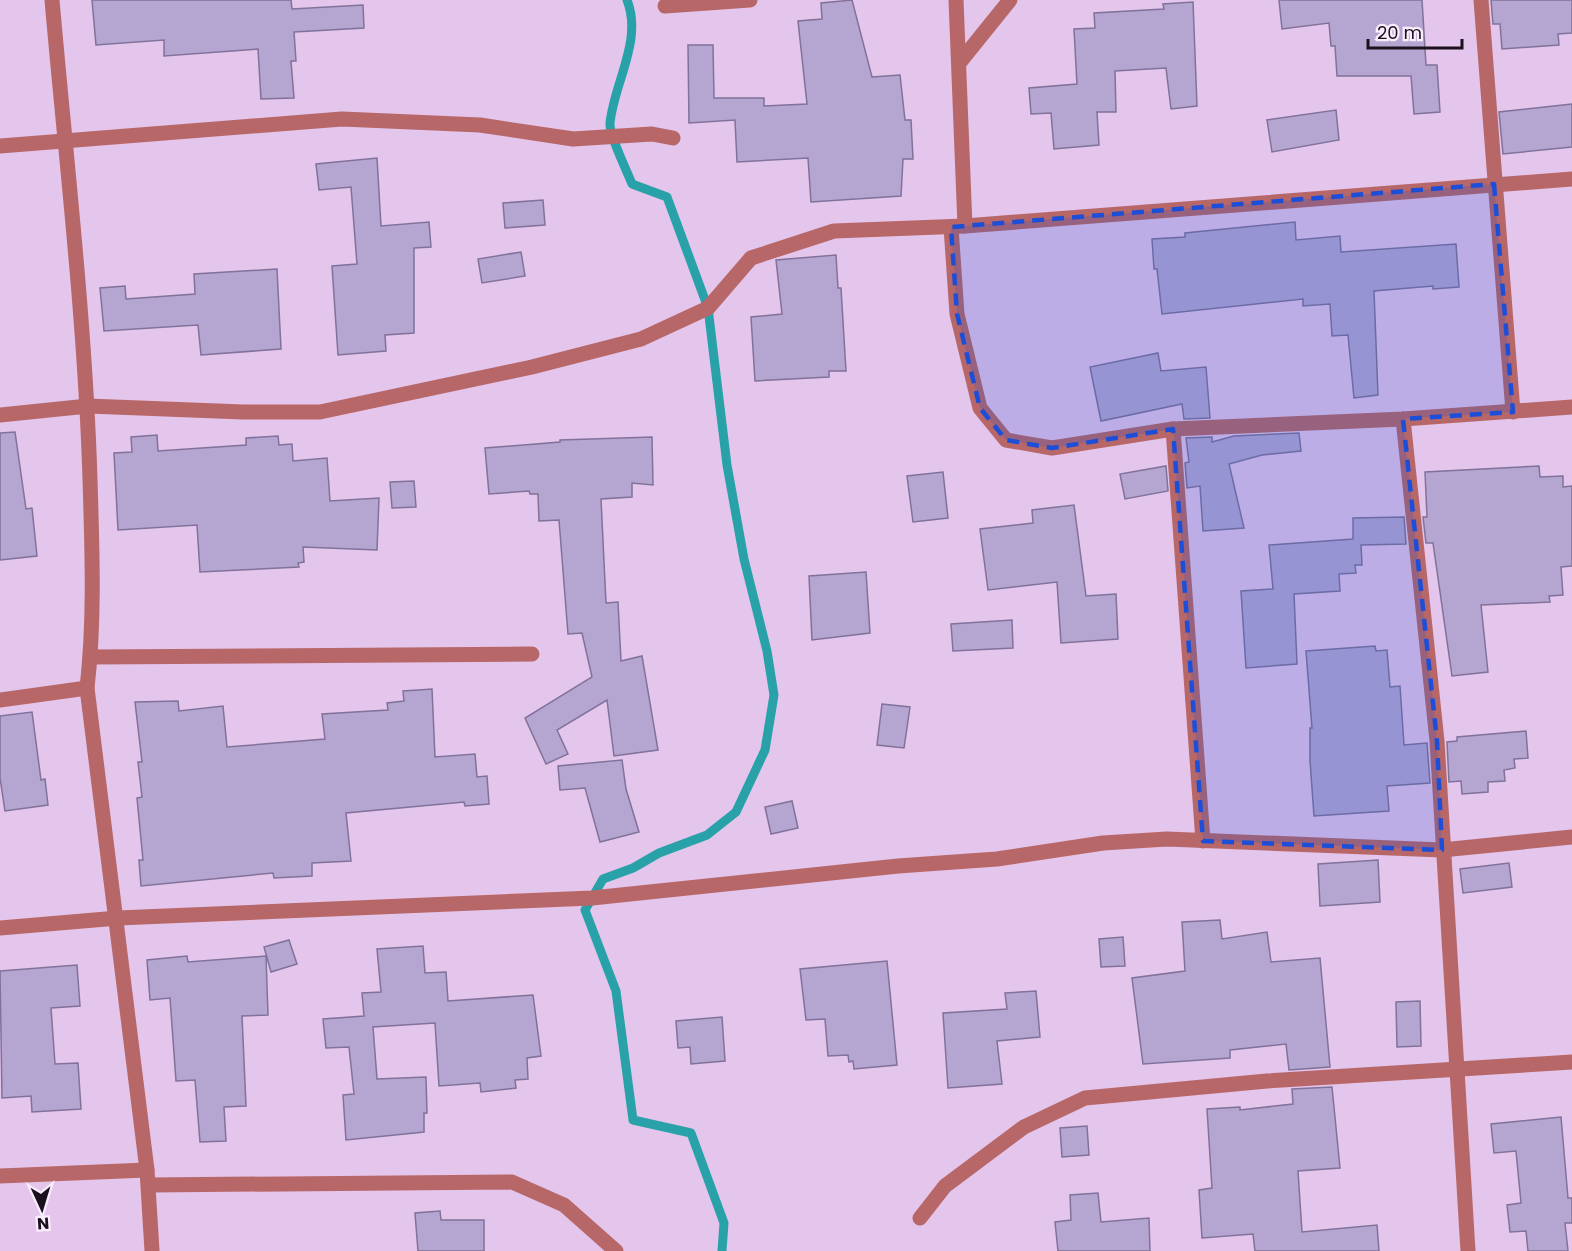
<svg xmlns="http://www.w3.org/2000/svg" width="1572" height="1251" viewBox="0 0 1572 1251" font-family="Poppins,sans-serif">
	<rect width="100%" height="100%" fill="#e4c5eb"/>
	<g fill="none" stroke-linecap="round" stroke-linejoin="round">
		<path stroke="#28a2a8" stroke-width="9" d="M 627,0 C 643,40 614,83 610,123 C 609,135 627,171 632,184 L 667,197 L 708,308 L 727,465 L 744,559 L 767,651 L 774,695 L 765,750 L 736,812 L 707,835 L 659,853 L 633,868 L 603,879 L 585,910 L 616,991 L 633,1120 L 691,1133 L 724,1223 L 722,1251"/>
	</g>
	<g fill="#b5a6d1" stroke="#80729a" stroke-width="1.5">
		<path d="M 92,0 L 291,0 L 292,9 L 363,5 L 364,28 L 294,32 L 296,61 L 291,61 L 294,98 L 261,99 L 258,49 L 164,56 L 164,40 L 96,45 Z"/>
		<path d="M 852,0 L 872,77 L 900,75 L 905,120 L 911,120 L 913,159 L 903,159 L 901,196 L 811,202 L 808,158 L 737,162 L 735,120 L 689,123 L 688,45 L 713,45 L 714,98 L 764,98 L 764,106 L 807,104 L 798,21 L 822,19 L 821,3 Z"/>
		<path d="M 1279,0 L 1422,0 L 1426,65 L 1437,65 L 1440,112 L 1414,114 L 1411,76 L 1337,76 L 1335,46 L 1331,46 L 1329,23 L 1282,29 Z"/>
		<path d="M 1491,0 L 1572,0 L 1572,33 L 1558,34 L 1559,45 L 1502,49 L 1500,24 L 1493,24 Z"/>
		<path d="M 1193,2 L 1197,106 L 1171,109 L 1166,68 L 1115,71 L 1116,112 L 1097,112 L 1099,145 L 1054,149 L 1051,113 L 1031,114 L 1029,88 L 1077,84 L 1074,29 L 1095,28 L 1094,13 L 1164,9 L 1163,4 Z"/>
		<path d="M 1572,104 L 1572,147 L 1503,154 L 1499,112 Z"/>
		<path d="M 1336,110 L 1339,140 L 1272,152 L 1267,120 Z"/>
		<path d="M 377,158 L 381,226 L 429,222 L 431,247 L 414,248 L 414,333 L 385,335 L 386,351 L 338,355 L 332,266 L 357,264 L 351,187 L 319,190 L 316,164 Z"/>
		<path d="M 543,200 L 545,225 L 505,228 L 503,203 Z"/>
		<path d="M 1295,222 L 1296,240 L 1340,236 L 1341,252 L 1456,244 L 1459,287 L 1433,289 L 1433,286 L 1374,291 L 1378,395 L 1354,398 L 1348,335 L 1332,336 L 1330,304 L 1303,306 L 1303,299 L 1162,314 L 1157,269 L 1154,269 L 1152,239 L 1185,237 L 1185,233 Z"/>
		<path d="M 521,252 L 525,276 L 482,283 L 478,259 Z"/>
		<path d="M 836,255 L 838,288 L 841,288 L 846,371 L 829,371 L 829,377 L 755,381 L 751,317 L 782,314 L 776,260 Z"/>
		<path d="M 277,269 L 281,349 L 201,355 L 198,325 L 104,331 L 100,288 L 125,286 L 126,299 L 195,294 L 194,274 Z"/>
		<path d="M 1158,353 L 1161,371 L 1206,367 L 1210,418 L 1184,419 L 1182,404 L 1101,421 L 1090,367 Z"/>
		<path d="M 15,432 L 26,509 L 32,508 L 37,556 L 0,560 L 0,433 Z"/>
		<path d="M 1299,433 L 1301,451 L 1262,455 L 1229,464 L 1244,528 L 1203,531 L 1200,486 L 1187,488 L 1185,463 L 1189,462 L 1186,438 L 1212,437 L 1212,442 L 1234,436 Z"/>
		<path d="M 157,435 L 158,451 L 246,445 L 246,438 L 278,436 L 279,445 L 292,444 L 293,461 L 327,458 L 330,501 L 379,498 L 377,550 L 303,547 L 304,562 L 298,563 L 299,567 L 200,572 L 197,525 L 118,530 L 114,453 L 132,452 L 131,437 Z"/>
		<path d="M 652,437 L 653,485 L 632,483 L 632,497 L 601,499 L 606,603 L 618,602 L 621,661 L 642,656 L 658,750 L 614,756 L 607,700 L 557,730 L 568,754 L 546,764 L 525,718 L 592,677 L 582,633 L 568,634 L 559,520 L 539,521 L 538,494 L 530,494 L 529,491 L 489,494 L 485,448 L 560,442 L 560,440 Z"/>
		<path d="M 1166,466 L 1168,491 L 1125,499 L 1120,474 Z"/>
		<path d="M 1539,466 L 1540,477 L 1563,476 L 1563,487 L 1572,486 L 1572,566 L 1561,567 L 1563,595 L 1549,596 L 1550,602 L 1481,605 L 1488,672 L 1452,676 L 1433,543 L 1426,543 L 1423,517 L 1427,517 L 1425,472 Z"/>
		<path d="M 943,472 L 948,518 L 913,522 L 907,476 Z"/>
		<path d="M 414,481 L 416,507 L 392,508 L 390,482 Z"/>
		<path d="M 1074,505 L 1086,596 L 1116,594 L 1118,639 L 1061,643 L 1057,582 L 988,590 L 980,529 L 1033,523 L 1032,510 Z"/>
		<path d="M 1404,517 L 1406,544 L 1361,545 L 1362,565 L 1355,565 L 1356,573 L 1339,574 L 1340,591 L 1294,594 L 1297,664 L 1246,668 L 1241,591 L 1273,589 L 1269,545 L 1353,539 L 1353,518 Z"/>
		<path d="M 866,572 L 870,633 L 812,640 L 809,576 Z"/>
		<path d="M 1012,620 L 1013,648 L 953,651 L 951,624 Z"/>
		<path d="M 1375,646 L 1376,651 L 1387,650 L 1390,687 L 1400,686 L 1404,745 L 1427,743 L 1430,783 L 1387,786 L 1389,811 L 1314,816 L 1310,761 L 1310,728 L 1312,728 L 1306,651 Z"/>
		<path d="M 432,689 L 435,757 L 475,754 L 477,777 L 487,776 L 489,804 L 465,806 L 464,802 L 346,813 L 351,861 L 312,863 L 312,876 L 274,878 L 273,873 L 141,886 L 139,860 L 143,860 L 137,798 L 142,797 L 138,762 L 142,762 L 135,702 L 178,701 L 179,711 L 223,706 L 227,747 L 325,739 L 322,714 L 388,710 L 387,703 L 404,701 L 403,691 Z"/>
		<path d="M 882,704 L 910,707 L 904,748 L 877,745 Z"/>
		<path d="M 32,712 L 41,780 L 45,779 L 48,805 L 5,811 L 0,778 L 0,716 Z"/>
		<path d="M 1526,731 L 1528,758 L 1514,759 L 1515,768 L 1504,770 L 1505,781 L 1488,782 L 1488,792 L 1462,794 L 1461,781 L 1449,782 L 1447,742 L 1457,741 L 1457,737 Z"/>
		<path d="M 622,760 L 626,789 L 639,832 L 600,842 L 585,788 L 560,790 L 558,766 Z"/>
		<path d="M 792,801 L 798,828 L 771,834 L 765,807 Z"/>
		<path d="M 1378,860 L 1380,902 L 1320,906 L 1318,864 Z"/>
		<path d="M 1509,863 L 1512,887 L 1463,893 L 1460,869 Z"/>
		<path d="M 1220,920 L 1222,939 L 1267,932 L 1271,962 L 1320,958 L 1330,1067 L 1289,1070 L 1286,1044 L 1230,1050 L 1230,1058 L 1143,1064 L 1132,978 L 1185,971 L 1182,922 Z"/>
		<path d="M 1123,937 L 1125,966 L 1101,967 L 1099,939 Z"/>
		<path d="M 289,940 L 297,964 L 271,972 L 264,947 Z"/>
		<path d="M 423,946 L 425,973 L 446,972 L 448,1001 L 533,995 L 541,1056 L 527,1058 L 528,1079 L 515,1080 L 516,1088 L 481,1092 L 480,1083 L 439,1086 L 435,1023 L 373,1027 L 377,1079 L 426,1077 L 427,1113 L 424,1113 L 424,1132 L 346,1140 L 343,1095 L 354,1094 L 349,1047 L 326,1048 L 323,1019 L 364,1016 L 362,993 L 381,992 L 377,949 Z"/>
		<path d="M 187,956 L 188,962 L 266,956 L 268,1015 L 242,1016 L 246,1106 L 224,1107 L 226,1141 L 200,1142 L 195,1080 L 176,1081 L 170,998 L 150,1000 L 147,960 Z"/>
		<path d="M 887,961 L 897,1065 L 854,1069 L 853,1061 L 849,1062 L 848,1055 L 828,1056 L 825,1019 L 806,1020 L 800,969 Z"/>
		<path d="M 77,965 L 80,1006 L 51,1008 L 55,1064 L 78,1063 L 81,1109 L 32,1112 L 31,1096 L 2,1098 L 0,971 Z"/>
		<path d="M 1036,991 L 1040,1037 L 997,1041 L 1002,1084 L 948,1088 L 943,1013 L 1007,1009 L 1005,993 Z"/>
		<path d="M 1420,1001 L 1421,1046 L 1397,1047 L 1396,1002 Z"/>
		<path d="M 722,1017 L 725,1061 L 691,1064 L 690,1047 L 678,1048 L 676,1021 Z"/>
		<path d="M 1332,1087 L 1340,1168 L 1298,1171 L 1302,1232 L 1377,1225 L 1379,1251 L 1255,1251 L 1253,1234 L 1202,1238 L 1199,1190 L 1212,1188 L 1207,1109 L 1240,1107 L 1240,1110 L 1293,1104 L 1292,1089 Z"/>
		<path d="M 1561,1117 L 1568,1198 L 1572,1198 L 1572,1223 L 1565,1223 L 1568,1251 L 1528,1251 L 1526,1231 L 1510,1232 L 1507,1205 L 1521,1203 L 1516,1151 L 1494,1153 L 1491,1124 Z"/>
		<path d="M 1087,1126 L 1089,1155 L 1062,1157 L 1060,1128 Z"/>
		<path d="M 1098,1193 L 1101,1222 L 1149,1218 L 1150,1251 L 1058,1251 L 1055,1222 L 1071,1220 L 1070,1195 Z"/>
		<path d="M 440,1211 L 441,1220 L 484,1220 L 484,1251 L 418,1251 L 415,1213 Z"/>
	</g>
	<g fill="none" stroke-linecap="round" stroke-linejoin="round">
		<g stroke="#b76768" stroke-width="15">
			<path d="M 52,0 C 66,160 85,319 90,479 C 92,548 95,619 87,688 L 147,1170 L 152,1251"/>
			<path d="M 956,0 L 965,226"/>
			<path d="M 1481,0 L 1513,412"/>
			<path d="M 665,6 L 750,0"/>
			<path d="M 960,62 L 1010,0"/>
			<path d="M 0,146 L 342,119 L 480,125 L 573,139 L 652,134 L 673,138"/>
			<path d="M 951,227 L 957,314 L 980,408 L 1006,440 L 1052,448 L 1173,429 L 1403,419 L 1572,407"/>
			<path d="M 0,415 L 88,406 L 243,412 L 320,412 L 532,367 L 641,339 L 708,308 L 751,258 L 834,231 L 965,226 L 1572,179"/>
			<path d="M 1403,419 L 1437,741 L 1468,1251"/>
			<path d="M 1173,429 L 1203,841"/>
			<path d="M 91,657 L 532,654"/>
			<path d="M 0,700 L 87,688"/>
			<path d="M 0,928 L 118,918 L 592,898 L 898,866 L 997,859 L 1103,843 L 1167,839 L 1442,850 L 1572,837"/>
			<path d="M 0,1176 L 147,1170"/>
			<path d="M 149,1185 L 512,1182 L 564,1205 L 616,1251"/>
			<path d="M 920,1218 L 945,1186 L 1024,1127 L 1085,1098 L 1267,1081 L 1572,1062"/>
		</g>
	</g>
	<path fill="#1d4ed8" fill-opacity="0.2" stroke="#1d4ed8" stroke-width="4.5" stroke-dasharray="12 8" stroke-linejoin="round" d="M 1494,184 L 1513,412 L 1403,419 L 1437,741 L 1442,850 L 1203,841 L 1173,429 L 1052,448 L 1006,440 L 980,408 L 957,314 L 951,227 Z"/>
	<g transform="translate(42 1209) rotate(176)" stroke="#faedfd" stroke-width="4.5" paint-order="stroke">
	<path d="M0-4.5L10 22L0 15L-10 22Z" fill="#1b101d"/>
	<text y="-9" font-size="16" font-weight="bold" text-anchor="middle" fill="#1b101d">N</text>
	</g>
	<path d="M1368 39v9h94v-9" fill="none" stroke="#1b101d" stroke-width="3"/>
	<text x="1377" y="39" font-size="18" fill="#1b101d" stroke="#faedfd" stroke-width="4.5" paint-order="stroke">20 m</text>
</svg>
